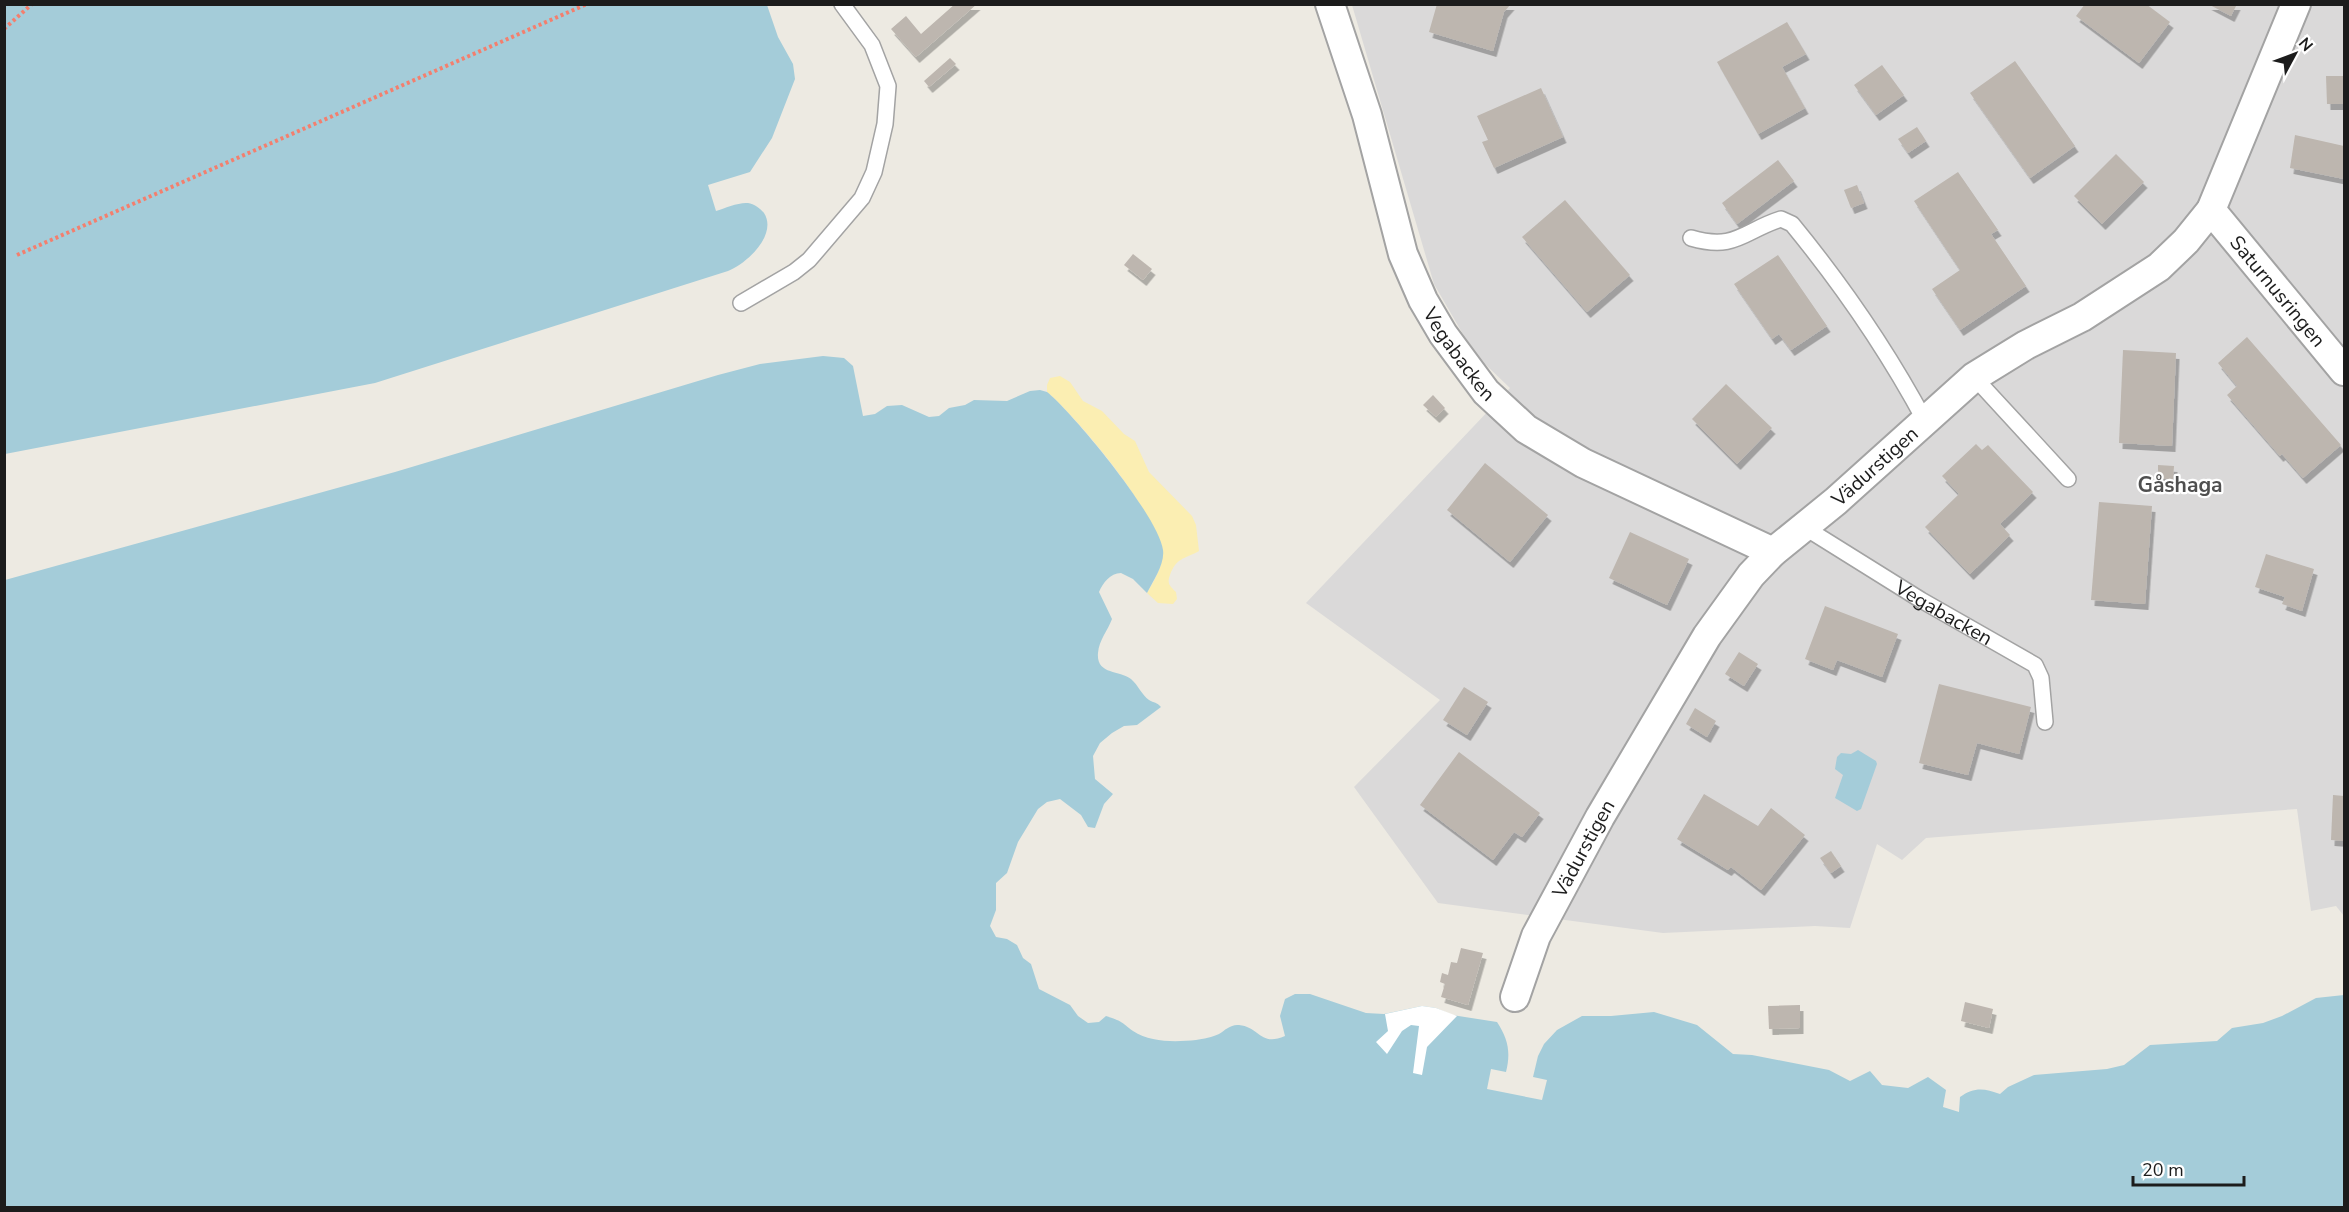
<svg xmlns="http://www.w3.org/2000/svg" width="2349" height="1212" viewBox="0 0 2349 1212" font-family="'Nunito Sans',sans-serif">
	<defs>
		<filter id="shadow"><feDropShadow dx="3.5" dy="6" stdDeviation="0" flood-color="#0004"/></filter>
	</defs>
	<rect width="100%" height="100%" fill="#edeae2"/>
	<path fill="#dad9d9" d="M 1352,5 L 2344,5 L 2344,916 L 2336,906 L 2311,911 L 2297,809 L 1926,838 L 1902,860 L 1877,844 L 1850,928 L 1815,926 L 1663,933 L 1438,903 L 1354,787 L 1440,700 L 1306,603 L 1510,388 L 1485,364 L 1464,336 L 1434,284 Z"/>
	<path fill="#fbeeb2" d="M 1060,376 L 1070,382 L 1083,401 L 1102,411 L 1124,434 L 1135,441 L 1149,472 L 1192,516 L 1196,525 L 1199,551 C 1184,559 1176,558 1170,575 C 1167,583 1169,585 1176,592 L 1177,599 L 1173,604 L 1158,603 L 1147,593 C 1152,584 1159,573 1161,563 C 1169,525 1077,417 1047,392 L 1047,385 L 1050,378 Z"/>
	<g fill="#a4ccd9">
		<path d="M 5,4 L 767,5 L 778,37 L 793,64 L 795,79 L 772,138 L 750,172 L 708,185 L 716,211 C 725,208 739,202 748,203 C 754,204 760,208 764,213 C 778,235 746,264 728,271 L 375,383 L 5,454 Z"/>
		<path d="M 823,356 L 844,358 L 853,366 L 863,416 L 875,414 L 887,406 L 902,405 L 929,417 L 939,416 L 949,408 L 965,405 L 974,400 L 1007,401 L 1030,391 L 1040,390 L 1047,392 C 1074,414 1159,517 1163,550 C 1165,564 1153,581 1147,593 L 1133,579 L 1121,573 C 1110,573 1103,583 1099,592 L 1112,619 C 1108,630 1099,640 1098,653 C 1096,675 1119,670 1131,679 C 1138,685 1142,695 1149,700 C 1154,703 1157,702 1161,707 L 1137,725 L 1124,726 L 1112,733 L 1100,743 L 1093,756 L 1095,779 L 1113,794 L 1104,804 L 1095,828 L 1088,827 L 1081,815 L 1060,799 L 1047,802 L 1038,809 L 1018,842 L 1007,873 L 996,883 L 996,910 L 990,926 L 996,937 L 1007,939 L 1017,945 L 1023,958 L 1031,964 L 1039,989 L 1070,1005 L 1078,1016 L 1088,1023 L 1099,1022 L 1106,1016 C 1122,1021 1121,1022 1133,1031 C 1151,1043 1177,1042 1196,1040 C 1203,1039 1213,1037 1219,1034 C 1225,1030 1231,1024 1239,1025 C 1260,1027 1260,1047 1285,1036 L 1280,1016 L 1285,999 L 1295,994 L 1310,994 L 1366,1013 L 1384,1014 L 1422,1006 L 1436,1008 L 1452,1015 L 1497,1022 C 1508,1039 1511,1052 1506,1072 L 1491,1069 L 1487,1089 L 1542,1100 L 1547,1080 L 1533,1077 L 1538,1056 L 1544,1044 L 1557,1030 L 1582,1016 L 1611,1016 L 1654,1012 L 1697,1025 L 1733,1054 L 1752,1055 L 1829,1070 L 1850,1081 L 1870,1071 L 1882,1085 L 1908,1088 L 1928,1077 L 1946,1090 L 1943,1107 L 1959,1112 L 1960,1097 C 1974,1087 1984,1088 2000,1094 L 2008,1087 L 2034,1075 L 2107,1069 L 2124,1065 L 2150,1045 L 2217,1041 L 2232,1028 L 2263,1023 L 2282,1016 L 2316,998 L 2344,995 L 2344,1207 L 5,1208 L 5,580 L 395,472 L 718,375 L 760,364 Z"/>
		<path d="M 1858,750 L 1876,761 L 1877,764 L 1861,809 L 1857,811 L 1835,798 L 1843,775 L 1835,769 L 1837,757 L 1841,753 L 1851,754 Z"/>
	</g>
	<path fill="#fff" d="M 1422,1006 L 1436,1008 L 1457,1016 L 1427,1047 L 1422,1075 L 1413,1073 L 1419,1026 L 1411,1025 L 1402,1031 L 1387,1054 L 1376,1042 L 1388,1031 L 1385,1014 Z"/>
	<g fill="#bdb6af" filter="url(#shadow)">
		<path d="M 955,4 L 977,4 L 916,57 L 891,29 L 906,16 L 921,34 Z"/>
		<path d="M 1437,4 L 1511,4 L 1504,12 L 1493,51 L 1429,32 Z"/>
		<path d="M 2085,4 L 2146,4 L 2170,22 L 2139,63 L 2076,16 Z"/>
		<path d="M 2208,4 L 2237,4 L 2231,16 Z"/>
		<path d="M 1787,22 L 1806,54 L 1782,67 L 1805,108 L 1758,134 L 1717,62 Z"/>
		<path d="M 950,58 L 956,64 L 929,87 L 924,81 Z"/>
		<path d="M 2015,61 L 2075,146 L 2030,178 L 1970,93 Z"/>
		<path d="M 1882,65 L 1904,95 L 1876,115 L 1854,85 Z"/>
		<path d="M 2326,76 L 2344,76 L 2344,104 L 2327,104 Z"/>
		<path d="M 1541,88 L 1563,137 L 1494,168 L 1482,142 L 1488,140 L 1477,116 Z"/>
		<path d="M 1917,127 L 1926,141 L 1908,153 L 1898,139 Z"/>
		<path d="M 2295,135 L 2344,146 L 2344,179 L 2290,168 Z"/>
		<path d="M 2116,154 L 2144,182 L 2102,224 L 2074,196 Z"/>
		<path d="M 1778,160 L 1794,181 L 1737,224 L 1722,203 Z"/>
		<path d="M 1958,172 L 1998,230 L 1991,234 L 2026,286 L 1960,330 L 1932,289 L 1960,270 L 1914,201 Z"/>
		<path d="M 1857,185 L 1864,203 L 1851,208 L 1844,190 Z"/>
		<path d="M 1565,200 L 1630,275 L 1587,312 L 1522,237 Z"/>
		<path d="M 1133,254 L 1152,269 L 1143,280 L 1124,265 Z"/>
		<path d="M 1778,255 L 1827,326 L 1791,350 L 1779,334 L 1772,339 L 1734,284 Z"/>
		<path d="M 2247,337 L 2341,445 L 2303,478 L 2282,454 L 2280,456 L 2227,395 L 2237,386 L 2218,363 Z"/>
		<path d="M 2123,350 L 2176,353 L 2172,446 L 2119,443 Z"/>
		<path d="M 1726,384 L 1772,428 L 1737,464 L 1692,419 Z"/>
		<path d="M 1433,395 L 1445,408 L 1436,417 L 1423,405 Z"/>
		<path d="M 1976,444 L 1982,450 L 1988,445 L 2033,492 L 2000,524 L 2010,535 L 1970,574 L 1925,527 L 1959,494 L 1942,476 Z"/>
		<path d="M 1485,463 L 1548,515 L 1510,562 L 1447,510 Z"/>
		<path d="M 2158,465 L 2174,466 L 2173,479 L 2158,479 Z"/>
		<path d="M 2099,502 L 2152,506 L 2145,604 L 2091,600 Z"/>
		<path d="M 1630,532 L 1689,559 L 1667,605 L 1609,578 Z"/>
		<path d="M 2266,554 L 2314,569 L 2302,611 L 2282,604 L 2285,597 L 2255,587 Z"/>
		<path d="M 1825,606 L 1898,634 L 1882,677 L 1837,660 L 1833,670 L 1805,659 Z"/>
		<path d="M 1739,652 L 1758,664 L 1744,686 L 1725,674 Z"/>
		<path d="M 1939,684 L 2031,707 L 2019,754 L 1977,743 L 1968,775 L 1919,763 Z"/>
		<path d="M 1464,687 L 1488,702 L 1467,735 L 1443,720 Z"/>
		<path d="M 1695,708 L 1716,721 L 1707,737 L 1686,724 Z"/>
		<path d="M 1459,752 L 1540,813 L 1522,837 L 1514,832 L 1493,860 L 1420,805 Z"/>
		<path d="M 1704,794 L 1758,826 L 1771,808 L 1805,835 L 1761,890 L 1731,867 L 1728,870 L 1677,839 Z"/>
		<path d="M 2333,795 L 2344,796 L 2344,841 L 2331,840 Z"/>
		<path d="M 1831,851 L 1841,866 L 1831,873 L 1820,858 Z"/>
		<path d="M 1461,948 L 1483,953 L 1468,1005 L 1441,997 L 1445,984 L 1440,982 L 1442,973 L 1448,975 L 1451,962 L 1457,963 Z"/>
		<path d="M 1965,1002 L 1993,1009 L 1989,1028 L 1961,1021 Z"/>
		<path d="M 1800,1005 L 1800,1028 L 1769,1029 L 1768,1006 Z"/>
	</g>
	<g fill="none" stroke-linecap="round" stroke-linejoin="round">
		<g stroke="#a3a3a3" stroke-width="18">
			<g id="service">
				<path d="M 1691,238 C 1736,251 1743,231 1781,219 L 1792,224 C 1842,285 1888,352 1925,421"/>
				<path d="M 741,303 L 794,272 L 809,260 L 862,198 L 874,172 L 885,124 L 888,86 L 872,45 L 842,4"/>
				<path d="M 1974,377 L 2068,479"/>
				<path id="s1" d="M 1804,527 L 1921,600 L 2035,665 L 2041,678 L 2045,722"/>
			</g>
		</g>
		<g stroke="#a3a3a3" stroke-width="32">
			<g id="minor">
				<path id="s2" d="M 1330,4 L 1367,115 L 1403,254 L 1423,300 L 1443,334 L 1486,392 L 1526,429 L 1583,463 L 1773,552"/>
				<path id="s3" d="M 2211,210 L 2344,371"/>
				<path id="s4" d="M 1515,997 L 1536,936 L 1600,817 L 1707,636 L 1751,575 L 1773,552 L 1836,501 L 1974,377 L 2026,345 L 2082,317 L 2159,267 L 2186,241 L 2211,210 L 2296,4"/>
			</g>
		</g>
		<g stroke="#f37f6e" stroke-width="4" stroke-dasharray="3 3" stroke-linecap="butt">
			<path d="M 4,29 L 32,4"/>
			<path d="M 17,255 L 587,4"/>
		</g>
		<use href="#service" stroke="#fff" stroke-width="15"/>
		<use href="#minor" stroke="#fff" stroke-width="28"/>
	</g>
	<g text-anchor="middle" stroke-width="4.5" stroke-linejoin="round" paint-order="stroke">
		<g font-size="20" fill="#1c1c1c" stroke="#fff">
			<text dy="7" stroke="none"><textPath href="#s3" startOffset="105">Saturnusringen</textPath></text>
			<text dy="7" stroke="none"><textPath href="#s2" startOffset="376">Vegabacken</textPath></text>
			<text dy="7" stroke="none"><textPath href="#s4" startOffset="650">Vädurstigen</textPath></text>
			<text dy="7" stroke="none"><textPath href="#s1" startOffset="164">Vegabacken</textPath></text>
			<text dy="7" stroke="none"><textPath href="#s4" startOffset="164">Vädurstigen</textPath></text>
		</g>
		<g font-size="21" font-weight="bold" fill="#4f4f4f" stroke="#fff">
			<text x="2180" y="492">Gåshaga</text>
		</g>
	</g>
	<rect width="2349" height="1212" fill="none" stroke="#1c1c1c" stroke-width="12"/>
	<g transform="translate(2295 54) rotate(49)" stroke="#ffffff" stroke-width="4.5" paint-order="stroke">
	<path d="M0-4.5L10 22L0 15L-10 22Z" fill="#1c1c1c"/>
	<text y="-9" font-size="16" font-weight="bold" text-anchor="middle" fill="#1c1c1c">N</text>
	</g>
	<path d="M2133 1176v9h111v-9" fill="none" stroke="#1c1c1c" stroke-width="3"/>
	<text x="2142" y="1176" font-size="18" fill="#1c1c1c" stroke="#ffffff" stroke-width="4.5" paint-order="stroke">20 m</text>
</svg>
